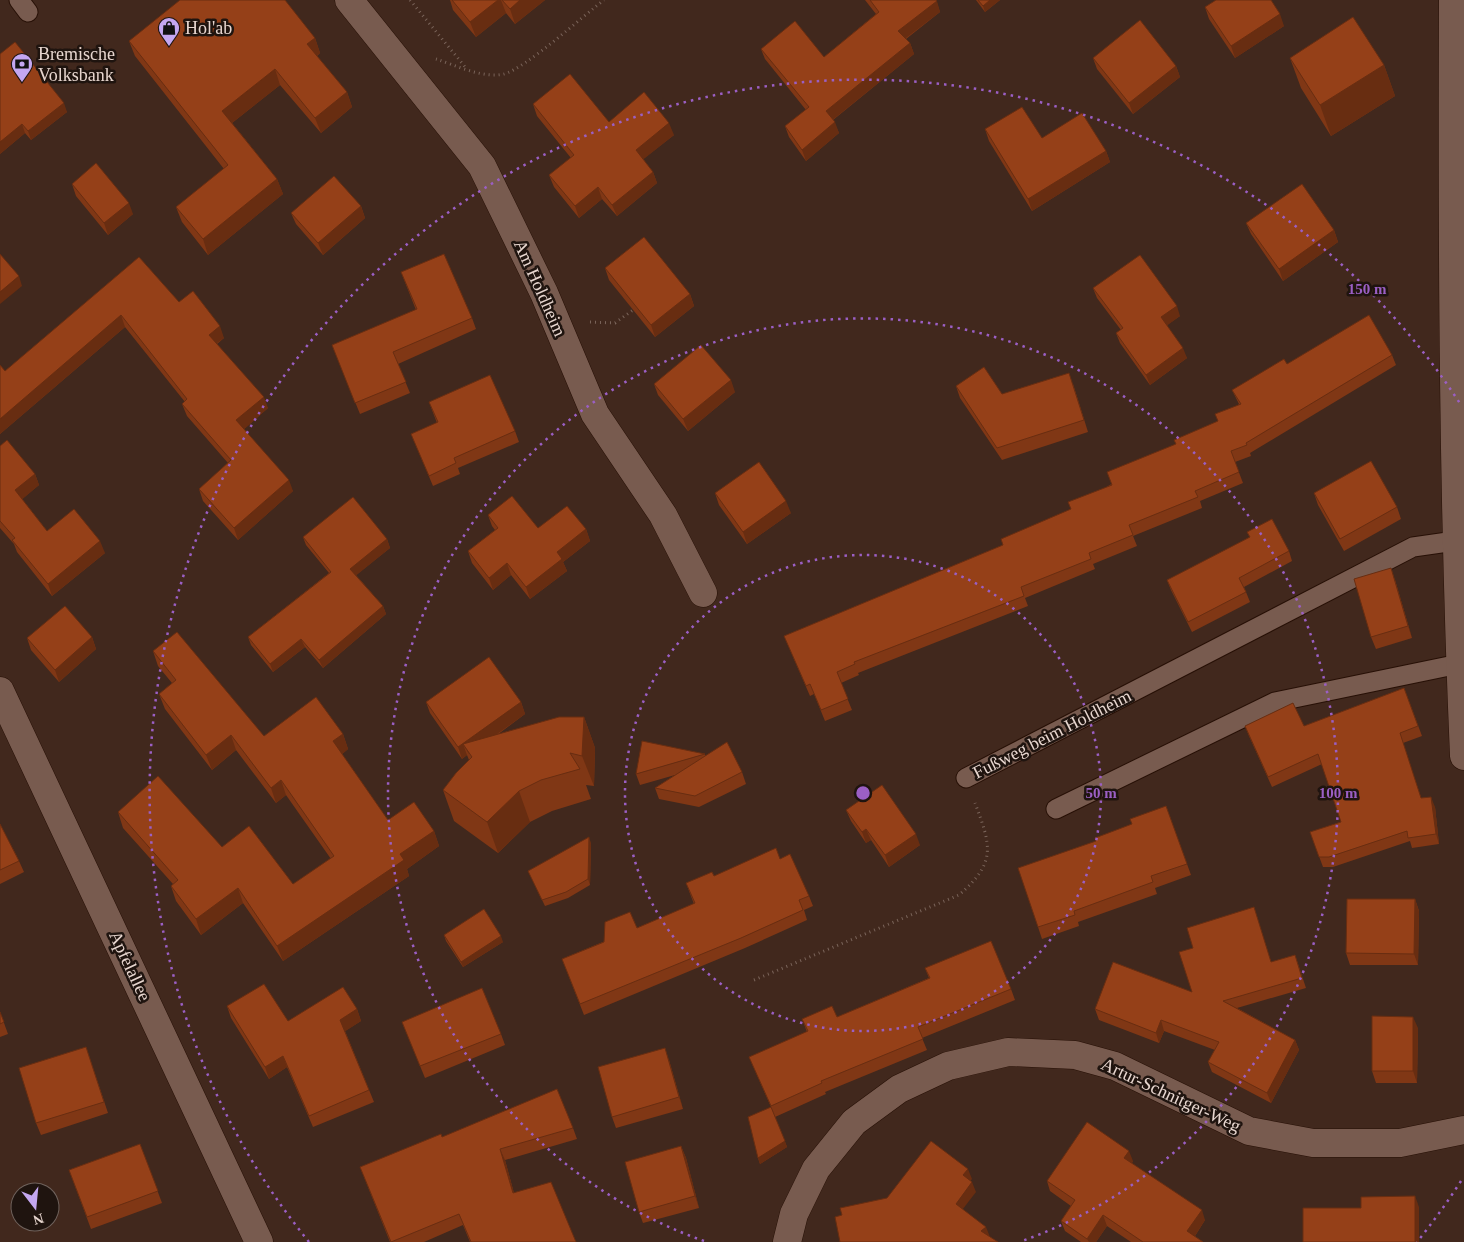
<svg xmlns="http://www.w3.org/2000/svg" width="1464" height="1242" viewBox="0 0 1464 1242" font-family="'Times New Roman',serif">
	<rect width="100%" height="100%" fill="#41281d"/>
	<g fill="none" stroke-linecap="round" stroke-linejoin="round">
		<g stroke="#271006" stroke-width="21">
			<g id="service">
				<path d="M 19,0 L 28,12"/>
				<path d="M 966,778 L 1413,547 L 1455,541"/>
				<path d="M 1056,809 L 1275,702 L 1459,664"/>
			</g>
		</g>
		<g stroke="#271006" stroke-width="29">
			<g id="minor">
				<path d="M 349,0 L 482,166 L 544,293 L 595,414 L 663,515 L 703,593"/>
				<path d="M 1453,0 C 1452,252 1453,504 1464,756"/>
				<path d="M 0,691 L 259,1242"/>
				<path d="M 787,1242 L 794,1214 L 816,1169 L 854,1122 L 899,1089 L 948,1066 L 1008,1052 L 1075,1055 L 1115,1066 L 1249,1131 L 1313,1143 L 1400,1143 L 1464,1130"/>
			</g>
		</g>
		<g stroke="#7a645a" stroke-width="3" stroke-dasharray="1 4" stroke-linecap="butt">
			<path d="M 410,0 L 466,68"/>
			<path d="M 436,59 C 455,65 483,79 504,74 C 526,68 583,16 604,0"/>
			<path d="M 590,322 L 615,323 L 633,310"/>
			<path d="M 754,980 L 959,895 C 997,862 991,846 975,803"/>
		</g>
		<use href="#service" stroke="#785b4f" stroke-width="19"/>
		<use href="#minor" stroke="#785b4f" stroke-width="28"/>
	</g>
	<g fill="#803715">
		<path d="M 450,0 L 545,0 L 515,24 L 506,13 L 476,37 L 453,10 Z"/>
		<path d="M 865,0 L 936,0 L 940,12 L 906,39 L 910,43 L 914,54 L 833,120 L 839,133 L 806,161 L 789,137 L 785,126 L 806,110 L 765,59 L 761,49 L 824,57 L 876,14 Z"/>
		<path d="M 976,0 L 1000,0 L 985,12 Z"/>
		<path d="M 1205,7 L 1284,26 L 1235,58 L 1209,19 Z"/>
		<path d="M 315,38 L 320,53 L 317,56 L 347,92 L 352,107 L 321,133 L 280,85 L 232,123 L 277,179 L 283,194 L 208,255 L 182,222 L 176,207 L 224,169 L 135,56 L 129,41 Z"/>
		<path d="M 15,42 L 67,112 L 31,140 L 25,133 L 0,154 Z"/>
		<path d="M 1093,58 L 1176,66 L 1180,77 L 1133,114 L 1097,69 Z"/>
		<path d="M 1290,58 L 1384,65 L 1395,96 L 1331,136 L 1301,88 Z"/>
		<path d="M 533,104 L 609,122 L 674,135 L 643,159 L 653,172 L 657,183 L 617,216 L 602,199 L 579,218 L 554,187 L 549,175 L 571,158 L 537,116 Z"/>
		<path d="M 985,129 L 1042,138 L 1106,151 L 1110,162 L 1032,211 L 989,141 Z"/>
		<path d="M 72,184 L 133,214 L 108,235 L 76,196 Z"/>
		<path d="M 361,206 L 365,218 L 323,255 L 296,224 L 291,213 Z"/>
		<path d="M 1246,223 L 1334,230 L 1338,242 L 1283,281 L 1251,234 Z"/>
		<path d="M 139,257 L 179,302 L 224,338 L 217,344 L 268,408 L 244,429 L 293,491 L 238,540 L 203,501 L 199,489 L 228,463 L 187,416 L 182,404 L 185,402 L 125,327 L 0,434 L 0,365 L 5,371 Z"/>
		<path d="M 605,268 L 690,294 L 694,306 L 655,337 L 609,280 Z"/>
		<path d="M 401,272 L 472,318 L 476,329 L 398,364 L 410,393 L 360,414 L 332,345 L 416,310 Z"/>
		<path d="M 1093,288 L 1180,316 L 1167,325 L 1187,358 L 1150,385 L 1120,343 L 1116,333 L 1121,330 L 1097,298 Z"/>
		<path d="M 1392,355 L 1396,365 L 1250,453 L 1251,456 L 1235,462 L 1243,483 L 1200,501 L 1202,508 L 1133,536 L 1137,546 L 1093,564 L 1095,569 L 1025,598 L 1028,606 L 858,673 L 859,675 L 841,683 L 852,710 L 825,721 L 814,694 L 810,696 L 784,636 L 1003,545 L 1071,509 L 1176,444 L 1218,422 L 1239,404 L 1232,390 L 1287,364 Z"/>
		<path d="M 654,384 L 735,392 L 688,431 L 658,395 Z"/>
		<path d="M 1073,384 L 1088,432 L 1002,460 L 960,398 L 956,386 L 1002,394 Z"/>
		<path d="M 429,402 L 515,431 L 519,442 L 458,468 L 460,474 L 433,486 L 411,434 L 437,423 Z"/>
		<path d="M 0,446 L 35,474 L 39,485 L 22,499 L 47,531 L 105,553 L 52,596 L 17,552 L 14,544 L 0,528 Z"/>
		<path d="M 715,493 L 791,513 L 747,544 L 719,505 Z"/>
		<path d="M 1314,493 L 1397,507 L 1401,519 L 1344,551 L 1318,505 Z"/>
		<path d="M 488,515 L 538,528 L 586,529 L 590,541 L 563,562 L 567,571 L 530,599 L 511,575 L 493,590 L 472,563 L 468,551 L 495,530 L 492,526 Z"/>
		<path d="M 1247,532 L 1289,551 L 1292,561 L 1244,587 L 1250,602 L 1192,632 L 1171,590 L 1167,580 L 1250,538 Z"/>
		<path d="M 303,537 L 387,539 L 390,548 L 356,575 L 383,606 L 386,614 L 323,668 L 305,647 L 273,672 L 251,645 L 248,637 L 329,573 L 306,545 Z"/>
		<path d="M 1395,580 L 1412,638 L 1376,649 L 1371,637 Z"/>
		<path d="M 92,637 L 96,649 L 59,682 L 31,650 L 27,638 Z"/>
		<path d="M 153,651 L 264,736 L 343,734 L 348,749 L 342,754 L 388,820 L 434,831 L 439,846 L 407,869 L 409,876 L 283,961 L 243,903 L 201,935 L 176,901 L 171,886 L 173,884 L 123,828 L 118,812 L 222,847 L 293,884 L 331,859 L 286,795 L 276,803 L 236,750 L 212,770 L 165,709 L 159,694 L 172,683 L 158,666 Z"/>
		<path d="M 1404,688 L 1422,736 L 1403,743 L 1421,798 L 1435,807 L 1439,844 L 1412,848 L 1410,841 L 1333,867 L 1323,867 L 1310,832 L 1341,822 L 1322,764 L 1272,787 L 1249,736 L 1245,726 L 1304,726 Z"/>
		<path d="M 426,702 L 521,702 L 525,714 L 497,735 L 584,717 L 595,748 L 594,786 L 586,785 L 591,799 L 552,811 L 530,822 L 498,853 L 454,821 L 443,790 L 469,760 L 467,755 L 462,759 L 430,713 Z"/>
		<path d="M 705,754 L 705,756 L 742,772 L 746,784 L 699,807 L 659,799 L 655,788 L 675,775 L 640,785 L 636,774 Z"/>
		<path d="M 1166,806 L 1191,875 L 1155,888 L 1157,894 L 1078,922 L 1079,926 L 1042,939 L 1038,927 L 1096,841 L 1132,824 Z"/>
		<path d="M 846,810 L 920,845 L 889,867 L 871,840 L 866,843 L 851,821 Z"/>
		<path d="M 0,824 L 19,861 L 24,872 L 0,884 Z"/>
		<path d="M 591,843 L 590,885 L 568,898 L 545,906 L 528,871 Z"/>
		<path d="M 780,859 L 809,896 L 813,906 L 804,910 L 807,920 L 745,948 L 584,1015 L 562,959 L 694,904 L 686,883 Z"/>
		<path d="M 1415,899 L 1419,911 L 1418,965 L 1350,965 L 1346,953 Z"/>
		<path d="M 1257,917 L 1271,962 L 1295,955 L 1306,988 L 1237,1008 L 1295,1040 L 1299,1050 L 1271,1103 L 1212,1072 L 1208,1062 L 1215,1050 L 1164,1031 L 1159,1043 L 1099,1020 L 1095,1009 L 1192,992 L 1193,948 Z"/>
		<path d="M 444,935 L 503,942 L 463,967 L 446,941 Z"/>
		<path d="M 925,968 L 1011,989 L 1015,1000 L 922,1038 L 927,1050 L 825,1092 L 826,1094 L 775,1117 L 787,1147 L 760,1164 L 758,1158 L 771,1107 L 749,1057 L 807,1032 L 802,1019 L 837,1017 L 929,978 Z"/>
		<path d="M 227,1006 L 288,1021 L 357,1009 L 361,1021 L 345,1031 L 374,1102 L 313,1127 L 287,1067 L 269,1079 L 231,1018 Z"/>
		<path d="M 0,1012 L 8,1034 L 0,1037 Z"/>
		<path d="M 402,1022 L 501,1034 L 505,1045 L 425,1078 Z"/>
		<path d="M 1418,1028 L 1417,1083 L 1376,1083 L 1372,1071 Z"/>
		<path d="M 86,1047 L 108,1113 L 41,1135 L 36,1123 Z"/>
		<path d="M 669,1060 L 683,1109 L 616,1128 L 612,1117 Z"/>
		<path d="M 573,1128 L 577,1139 L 505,1160 L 514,1193 L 576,1242 L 470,1242 L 463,1225 L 424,1242 L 390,1242 L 360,1167 L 442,1137 Z"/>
		<path d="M 140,1144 L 162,1203 L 91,1229 L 69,1170 Z"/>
		<path d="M 681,1146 L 686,1158 L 699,1208 L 643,1223 L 639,1212 Z"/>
		<path d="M 1133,1161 L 1132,1163 L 1205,1220 L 1195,1236 L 1203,1242 L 1131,1242 L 1107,1226 L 1096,1242 L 1081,1242 L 1065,1231 L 1061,1221 L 1071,1206 L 1050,1191 L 1047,1181 Z"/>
	</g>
	<g fill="#682d11">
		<path d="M 498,0 L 501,0 L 506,13 L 476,37 L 470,22 Z"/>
		<path d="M 520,0 L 545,0 L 515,24 L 510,9 Z"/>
		<path d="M 990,0 L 1000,0 L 985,12 L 983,6 Z"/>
		<path d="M 937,1 L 940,12 L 902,41 L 898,31 Z"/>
		<path d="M 1280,14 L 1284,26 L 1235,58 L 1231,46 Z"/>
		<path d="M 315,38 L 320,53 L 312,59 L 307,44 Z"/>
		<path d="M 910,43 L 914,54 L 830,122 L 826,111 Z"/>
		<path d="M 1384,65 L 1395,96 L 1331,136 L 1320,105 Z"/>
		<path d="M 1176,66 L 1180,77 L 1133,114 L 1129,103 Z"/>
		<path d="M 275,69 L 280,85 L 228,126 L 222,111 Z"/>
		<path d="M 347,92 L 352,107 L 321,133 L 315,118 Z"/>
		<path d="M 64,103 L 67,112 L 31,140 L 28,131 Z"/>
		<path d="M 835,122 L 839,133 L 806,161 L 802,150 Z"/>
		<path d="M 669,123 L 674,135 L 640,162 L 636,150 Z"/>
		<path d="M 22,124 L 25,133 L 0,154 L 0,142 Z"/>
		<path d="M 1106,151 L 1110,162 L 1032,211 L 1028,199 Z"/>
		<path d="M 653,172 L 657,183 L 617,216 L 612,205 Z"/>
		<path d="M 277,179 L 283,194 L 208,255 L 203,239 Z"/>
		<path d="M 598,187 L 602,199 L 579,218 L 575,206 Z"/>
		<path d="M 129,203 L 133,214 L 108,235 L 104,223 Z"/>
		<path d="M 361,206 L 365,218 L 323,255 L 318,243 Z"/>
		<path d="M 1334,230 L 1338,242 L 1283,281 L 1279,269 Z"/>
		<path d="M 19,276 L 22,286 L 0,304 L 0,292 Z"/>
		<path d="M 690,294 L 694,306 L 655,337 L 651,325 Z"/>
		<path d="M 1177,306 L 1180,316 L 1165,327 L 1161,317 Z"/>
		<path d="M 121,315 L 125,327 L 0,434 L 0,419 Z"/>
		<path d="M 220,326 L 224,338 L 213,346 L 209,335 Z"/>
		<path d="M 1183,348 L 1187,358 L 1150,385 L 1146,375 Z"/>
		<path d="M 731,380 L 735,392 L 688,431 L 683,419 Z"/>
		<path d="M 264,397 L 268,408 L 241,432 L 236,420 Z"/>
		<path d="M 35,474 L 39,485 L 19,502 L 15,490 Z"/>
		<path d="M 289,480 L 293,491 L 238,540 L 234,528 Z"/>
		<path d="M 786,501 L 791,513 L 747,544 L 743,532 Z"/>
		<path d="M 586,529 L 590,541 L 563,562 L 567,571 L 530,599 L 526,587 L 557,552 Z"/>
		<path d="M 387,539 L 390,548 L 353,578 L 350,569 Z"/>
		<path d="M 100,541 L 105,553 L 52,596 L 48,584 Z"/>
		<path d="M 507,563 L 511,575 L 493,590 L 489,578 Z"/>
		<path d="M 1391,568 L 1395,580 L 1412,638 L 1408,626 Z"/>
		<path d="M 383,606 L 386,614 L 323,668 L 319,660 Z"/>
		<path d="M 92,637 L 96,649 L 59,682 L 55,670 Z"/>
		<path d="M 301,639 L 305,647 L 273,672 L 270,664 Z"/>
		<path d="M 521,702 L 525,714 L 469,754 L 463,744 L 467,755 L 462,759 L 458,747 Z"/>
		<path d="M 584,717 L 595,748 L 594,786 L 582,756 Z"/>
		<path d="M 343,734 L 348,749 L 339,757 L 333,741 Z"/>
		<path d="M 231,735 L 236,750 L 212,770 L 206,755 Z"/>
		<path d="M 281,780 L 286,795 L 276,803 L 271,788 Z"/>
		<path d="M 519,791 L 530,822 L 498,853 L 487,822 Z"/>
		<path d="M 1431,797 L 1435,807 L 1439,844 L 1436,834 Z"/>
		<path d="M 866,829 L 871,840 L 866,843 L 862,832 Z"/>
		<path d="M 434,831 L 439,846 L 407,869 L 409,876 L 283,961 L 277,946 L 400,854 Z"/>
		<path d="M 916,834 L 920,845 L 889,867 L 885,855 Z"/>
		<path d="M 589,837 L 591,843 L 590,885 L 588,879 Z"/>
		<path d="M 238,888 L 243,903 L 201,935 L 196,919 Z"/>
		<path d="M 1415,899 L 1419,911 L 1418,965 L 1414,954 Z"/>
		<path d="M 501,936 L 503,942 L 463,967 L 461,962 Z"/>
		<path d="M 357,1009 L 361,1021 L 344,1032 L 340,1020 Z"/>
		<path d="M 1413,1017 L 1418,1028 L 1417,1083 L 1413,1071 Z"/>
		<path d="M 1161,1020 L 1164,1031 L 1159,1043 L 1156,1033 Z"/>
		<path d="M 1295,1040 L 1299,1050 L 1271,1103 L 1267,1093 Z"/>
		<path d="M 665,1048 L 669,1060 L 683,1109 L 679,1097 Z"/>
		<path d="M 283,1056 L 287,1067 L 269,1079 L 265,1067 Z"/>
		<path d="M 785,1141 L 787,1147 L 760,1164 L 758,1158 Z"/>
		<path d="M 681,1146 L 686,1158 L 699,1208 L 695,1196 Z"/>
		<path d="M 500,1149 L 505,1160 L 517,1205 L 513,1193 Z"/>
		<path d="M 1129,1151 L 1133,1161 L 1128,1169 L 1124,1158 Z"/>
		<path d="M 968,1169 L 972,1179 L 967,1185 L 963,1175 Z"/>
		<path d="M 972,1182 L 976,1192 L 959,1214 L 956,1204 Z"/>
		<path d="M 1415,1196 L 1419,1207 L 1419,1242 L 1415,1242 Z"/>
		<path d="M 1202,1210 L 1205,1220 L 1191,1242 L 1187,1231 Z"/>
		<path d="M 1103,1215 L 1107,1226 L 1096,1242 L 1089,1242 L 1087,1239 Z"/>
		<path d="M 986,1227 L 990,1237 L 981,1231 Z"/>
	</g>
	<g fill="#954018" stroke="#682d11">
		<path d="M 180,0 L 285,0 L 315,38 L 307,44 L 347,92 L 315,118 L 275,69 L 222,111 L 277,179 L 203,239 L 176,207 L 228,165 L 129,41 Z"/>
		<path d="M 452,0 L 498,0 L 470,22 Z"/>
		<path d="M 502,0 L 520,0 L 510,9 Z"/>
		<path d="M 870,0 L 936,0 L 937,1 L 898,31 L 910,43 L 826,111 L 835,122 L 802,150 L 785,126 L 809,107 L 761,49 L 795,21 L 824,57 L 879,12 Z"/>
		<path d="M 978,0 L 990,0 L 983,6 Z"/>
		<path d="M 1216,0 L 1271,0 L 1280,14 L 1231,46 L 1205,7 Z"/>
		<path d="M 1353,17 L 1384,65 L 1320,105 L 1290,58 Z"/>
		<path d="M 1140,20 L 1176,66 L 1129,103 L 1093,58 Z"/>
		<path d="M 15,42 L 64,103 L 28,131 L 22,124 L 0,142 L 0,54 Z"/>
		<path d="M 570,74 L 609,122 L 644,92 L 669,123 L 636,150 L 653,172 L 612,205 L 598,187 L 575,206 L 549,175 L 574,155 L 533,104 Z"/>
		<path d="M 1022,107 L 1042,138 L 1082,113 L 1106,151 L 1028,199 L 985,129 Z"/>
		<path d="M 96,163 L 129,203 L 104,223 L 72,184 Z"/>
		<path d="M 334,176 L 361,206 L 318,243 L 291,213 Z"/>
		<path d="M 1302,184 L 1334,230 L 1279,269 L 1246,223 Z"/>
		<path d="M 644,237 L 690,294 L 651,325 L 605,268 Z"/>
		<path d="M 0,254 L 19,276 L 0,292 Z"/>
		<path d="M 444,254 L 472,318 L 393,352 L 406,382 L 355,403 L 332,345 L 417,309 L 401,272 Z"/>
		<path d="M 1140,255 L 1177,306 L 1161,317 L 1183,348 L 1146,375 L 1116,333 L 1123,328 L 1093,288 Z"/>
		<path d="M 139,257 L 179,302 L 193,291 L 220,326 L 209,335 L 264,397 L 236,420 L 289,480 L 234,528 L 199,489 L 231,460 L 182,404 L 187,399 L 121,315 L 0,419 L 0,365 L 5,371 Z"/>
		<path d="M 1369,315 L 1392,355 L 1246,443 L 1247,445 L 1231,451 L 1239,472 L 1195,491 L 1198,497 L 1129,525 L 1133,535 L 1089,553 L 1091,559 L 1021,587 L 1024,596 L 854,662 L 855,664 L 837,672 L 848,699 L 821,710 L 810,684 L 806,686 L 784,636 L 1003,545 L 1001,539 L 1071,509 L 1068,502 L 1112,485 L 1107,472 L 1176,444 L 1174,440 L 1218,421 L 1215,414 L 1241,404 L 1232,390 L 1284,359 L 1287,364 Z"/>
		<path d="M 701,345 L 731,380 L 683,419 L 654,384 Z"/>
		<path d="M 984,367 L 1002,394 L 1069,373 L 1084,420 L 997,448 L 956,386 Z"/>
		<path d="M 490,375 L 515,431 L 454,458 L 456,463 L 429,476 L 411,434 L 438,422 L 429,402 Z"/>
		<path d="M 7,440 L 35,474 L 15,490 L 47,531 L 74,509 L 100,541 L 48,584 L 12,540 L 15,538 L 0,521 L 0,446 Z"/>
		<path d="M 1371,461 L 1397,507 L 1340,539 L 1314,493 Z"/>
		<path d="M 759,462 L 786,501 L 743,532 L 715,493 Z"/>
		<path d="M 512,496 L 538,528 L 567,506 L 586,529 L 557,552 L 562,559 L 526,587 L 507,563 L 489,578 L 468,551 L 498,528 L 488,515 Z"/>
		<path d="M 353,497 L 387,539 L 350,569 L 383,606 L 319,660 L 301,639 L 270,664 L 248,637 L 331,572 L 303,537 Z"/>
		<path d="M 1272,519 L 1289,551 L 1239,578 L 1246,592 L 1188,622 L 1167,580 L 1250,537 L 1247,532 Z"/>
		<path d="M 1391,568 L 1408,626 L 1371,637 L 1354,579 Z"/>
		<path d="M 65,606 L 92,637 L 55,670 L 27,638 Z"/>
		<path d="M 177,632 L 264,736 L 316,697 L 343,734 L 333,741 L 388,820 L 414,802 L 434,831 L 400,854 L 404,860 L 277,946 L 238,888 L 196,919 L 171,886 L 178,880 L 118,812 L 158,776 L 222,847 L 249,826 L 293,884 L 334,856 L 281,780 L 271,788 L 231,735 L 206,755 L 159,694 L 176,680 L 153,651 Z"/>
		<path d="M 489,657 L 521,702 L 458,747 L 426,702 Z"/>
		<path d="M 1404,688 L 1418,726 L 1400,733 L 1421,798 L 1431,797 L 1436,834 L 1408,838 L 1407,831 L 1329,857 L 1319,857 L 1310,832 L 1341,822 L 1318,754 L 1268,777 L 1245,726 L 1293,703 L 1304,726 Z"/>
		<path d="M 559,717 L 584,717 L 582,756 L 570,753 L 580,769 L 541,780 L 519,791 L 487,822 L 443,790 L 456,773 L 472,757 L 463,744 Z"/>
		<path d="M 642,741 L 705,754 L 636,774 Z"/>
		<path d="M 727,742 L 742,772 L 695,796 L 655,788 Z"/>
		<path d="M 882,785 L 916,834 L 885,855 L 866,829 L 862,832 L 846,810 Z"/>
		<path d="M 1166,806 L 1187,864 L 1151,876 L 1153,882 L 1074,911 L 1075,915 L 1038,927 L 1018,868 L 1096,841 L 1095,838 L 1132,824 L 1130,819 Z"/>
		<path d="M 0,824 L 19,861 L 0,870 Z"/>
		<path d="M 589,837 L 588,879 L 566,892 L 542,900 L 528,871 Z"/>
		<path d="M 776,848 L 780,859 L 790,854 L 809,896 L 799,900 L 803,910 L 741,938 L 580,1004 L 562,959 L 604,942 L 605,922 L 630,912 L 637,928 L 695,903 L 686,883 L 712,872 L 714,876 Z"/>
		<path d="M 1347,899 L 1415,899 L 1414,954 L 1346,953 Z"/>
		<path d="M 1254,907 L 1271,962 L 1295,955 L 1302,978 L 1223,1001 L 1295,1040 L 1267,1093 L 1208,1062 L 1219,1042 L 1161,1020 L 1156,1033 L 1095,1009 L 1113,962 L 1192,992 L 1179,952 L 1193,948 L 1187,928 Z"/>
		<path d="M 484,909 L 501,936 L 461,962 L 444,935 Z"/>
		<path d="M 991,941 L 1011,989 L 918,1027 L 923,1039 L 821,1081 L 822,1083 L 771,1106 L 749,1057 L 808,1031 L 802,1019 L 832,1006 L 837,1017 L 930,978 L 925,968 Z"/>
		<path d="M 264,984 L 288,1021 L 343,987 L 357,1009 L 340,1020 L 369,1090 L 309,1116 L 283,1056 L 265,1067 L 227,1006 Z"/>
		<path d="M 482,988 L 501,1034 L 420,1066 L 402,1022 Z"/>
		<path d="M 0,1012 L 4,1022 L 0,1024 Z"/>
		<path d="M 1372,1016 L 1413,1017 L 1413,1071 L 1372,1071 Z"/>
		<path d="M 86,1047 L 104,1102 L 36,1123 L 19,1068 Z"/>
		<path d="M 665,1048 L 679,1097 L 612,1117 L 598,1067 Z"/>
		<path d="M 557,1089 L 573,1128 L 500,1149 L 513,1193 L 551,1182 L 576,1242 L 471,1242 L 459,1214 L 391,1242 L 360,1167 L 441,1134 L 442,1137 Z"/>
		<path d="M 771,1107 L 785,1141 L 758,1158 L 748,1117 Z"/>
		<path d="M 1087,1122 L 1129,1151 L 1124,1158 L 1202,1210 L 1187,1231 L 1203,1242 L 1143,1242 L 1103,1215 L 1087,1239 L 1061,1221 L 1075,1200 L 1047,1181 Z"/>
		<path d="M 931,1141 L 968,1169 L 963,1175 L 972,1182 L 956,1204 L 986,1227 L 981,1231 L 998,1242 L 840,1242 L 835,1217 L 842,1215 L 840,1208 L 887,1198 Z"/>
		<path d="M 140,1144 L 158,1191 L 87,1217 L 69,1170 Z"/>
		<path d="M 681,1146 L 695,1196 L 639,1212 L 625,1162 Z"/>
		<path d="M 1415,1196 L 1415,1242 L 1303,1242 L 1303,1208 L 1361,1208 L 1361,1197 Z"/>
	</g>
	<g fill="none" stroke="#9b5fc4" stroke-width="2.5" stroke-dasharray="2.5 5">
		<circle cx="863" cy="793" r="238"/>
		<path d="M704 1241A475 475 0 1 1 1022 1241"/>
		<path d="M1461 1181A713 713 0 0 1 1417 1242M309 1242A713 713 0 1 1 1461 405"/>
	</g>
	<defs>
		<g id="shop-pin" transform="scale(1.125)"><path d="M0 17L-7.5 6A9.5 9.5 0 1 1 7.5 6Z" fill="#c4a7f1" stroke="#1f140f"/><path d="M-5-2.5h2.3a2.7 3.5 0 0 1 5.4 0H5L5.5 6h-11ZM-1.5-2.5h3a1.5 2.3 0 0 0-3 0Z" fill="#111"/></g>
		<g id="bank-pin" transform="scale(1.125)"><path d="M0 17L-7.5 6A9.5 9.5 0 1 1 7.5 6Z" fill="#c4a7f1" stroke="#1f140f"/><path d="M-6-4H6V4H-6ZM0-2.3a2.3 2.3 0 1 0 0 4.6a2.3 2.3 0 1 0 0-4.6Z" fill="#111"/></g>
	</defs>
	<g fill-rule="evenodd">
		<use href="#shop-pin" x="169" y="28"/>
		<use href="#bank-pin" x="22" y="64"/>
	</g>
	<g text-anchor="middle" stroke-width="5" stroke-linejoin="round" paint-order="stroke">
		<g font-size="18" fill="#e7d6cf" stroke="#1f140f" text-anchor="start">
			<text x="185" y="34">Hol'ab</text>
			<text x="38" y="60">Bremische<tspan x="38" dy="21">Volksbank</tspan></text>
		</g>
		<g font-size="18" fill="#e7d6cf" stroke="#1f140f">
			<text transform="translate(540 288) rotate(66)" y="6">Am Holdheim</text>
			<text transform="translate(1052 734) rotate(-27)" y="6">Fußweg beim Holdheim</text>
			<text transform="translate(130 966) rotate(65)" y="6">Apfelallee</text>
			<text transform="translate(1171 1095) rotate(25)" y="6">Artur-Schnitger-Weg</text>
		</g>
	</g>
	<circle cx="863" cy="793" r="8" fill="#9b5fc4" stroke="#1f140f" stroke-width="2.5"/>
	<g font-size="15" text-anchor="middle" font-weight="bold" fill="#9b5fc4" stroke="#1f140f" stroke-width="5" stroke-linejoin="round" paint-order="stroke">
		<text x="1367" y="294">150 m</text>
		<text x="1101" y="798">50 m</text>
		<text x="1338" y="798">100 m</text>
	</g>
	<g transform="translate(35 1207) rotate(164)"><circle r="24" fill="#1f140f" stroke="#6f625c"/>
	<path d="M0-4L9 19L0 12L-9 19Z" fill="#c4a7f1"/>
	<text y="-8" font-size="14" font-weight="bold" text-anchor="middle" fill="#e7d6cf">N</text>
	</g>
</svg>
